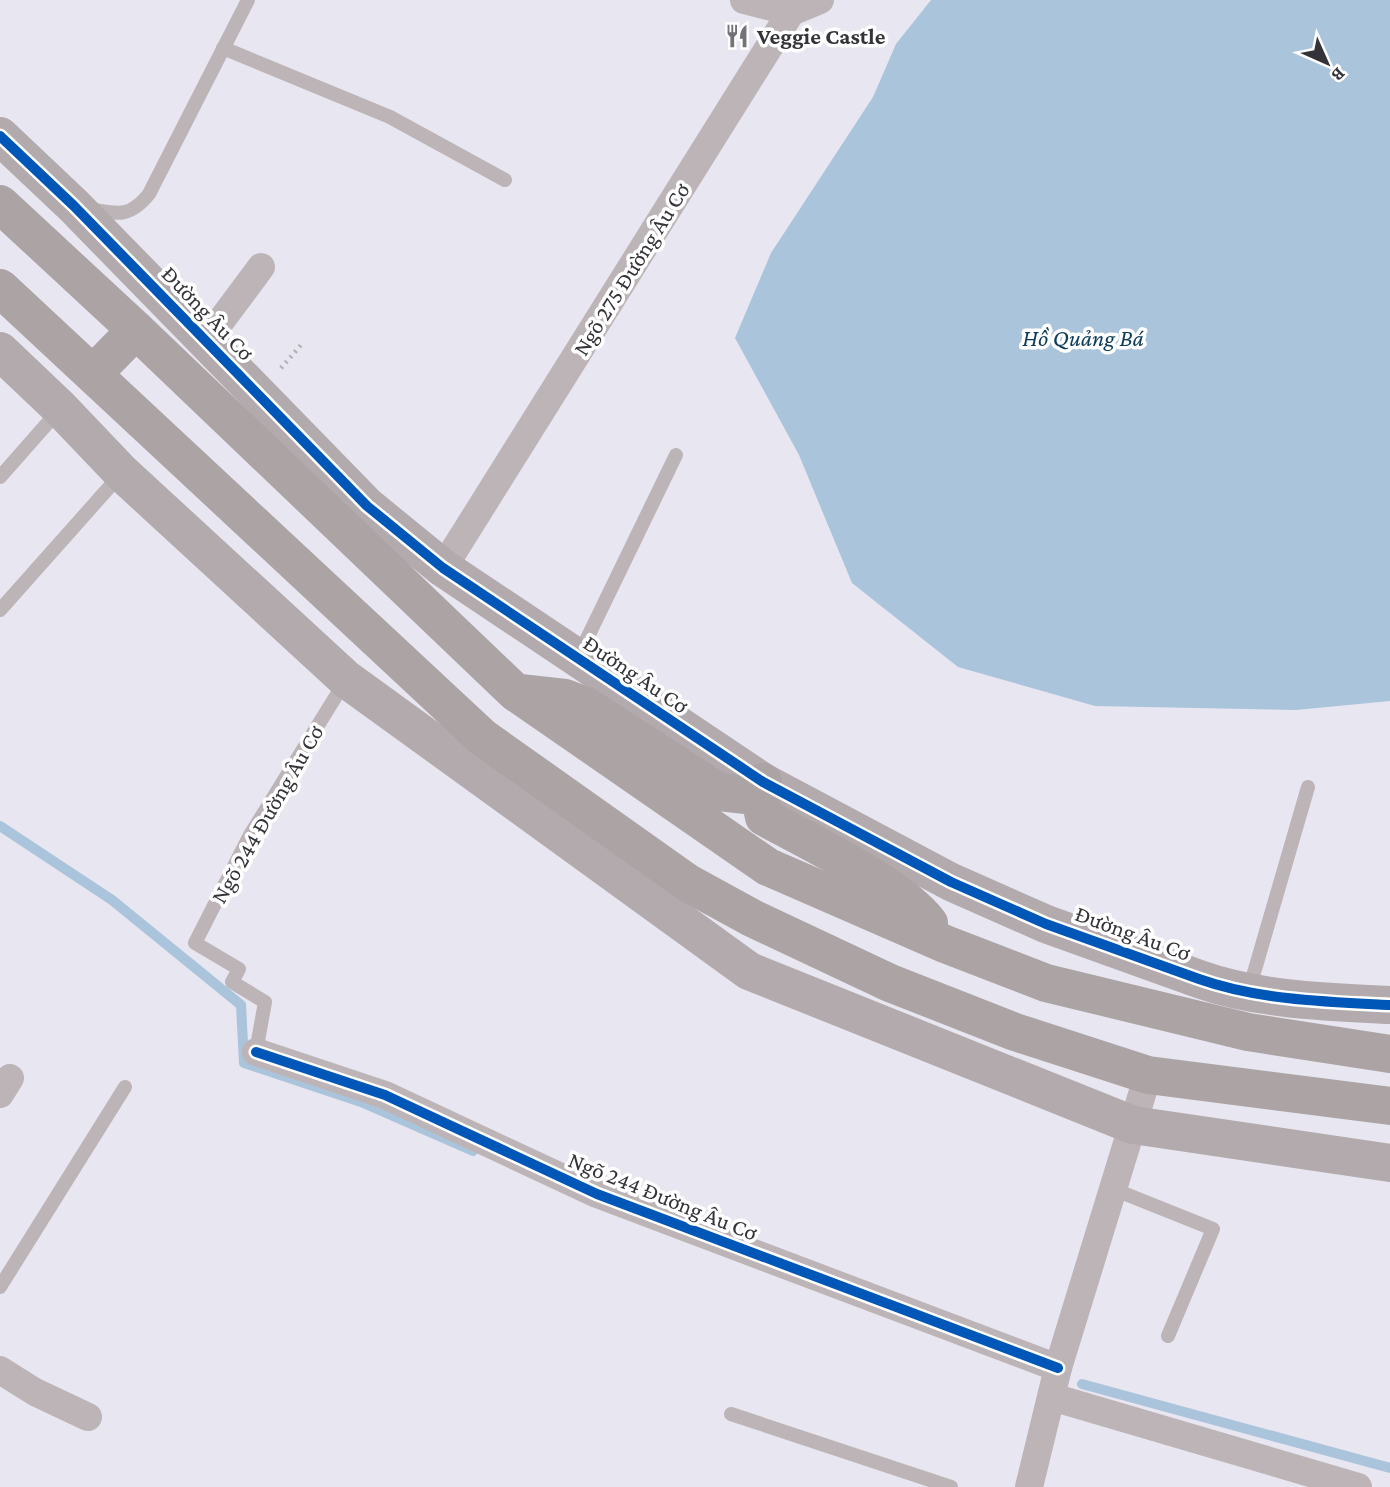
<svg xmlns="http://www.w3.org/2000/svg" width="1390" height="1487" viewBox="0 0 1390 1487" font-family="'Crimson Pro',serif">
	<rect width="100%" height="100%" fill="#e8e6f0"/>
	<path fill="#aac4db" d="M 931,0 L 1390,0 L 1390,701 L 1296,710 L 1095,706 L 958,667 L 852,583 L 799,455 L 735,338 L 771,253 L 873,97 L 896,44 Z"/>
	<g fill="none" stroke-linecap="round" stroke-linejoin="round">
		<g stroke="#aac4db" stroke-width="10">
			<path d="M 0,826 L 112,900 L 241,1005 L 244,1063 L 361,1102 L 473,1151"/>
			<path d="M 1082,1384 L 1390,1468"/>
		</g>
		<path stroke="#b2aeb1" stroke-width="4.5" stroke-dasharray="2 5" stroke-linecap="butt" d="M 281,368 L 301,345"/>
		<g stroke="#bcb4b6" stroke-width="14">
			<path d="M 223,48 L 390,117 L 505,180"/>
			<path d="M 90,209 C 118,214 130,218 149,194 L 248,0"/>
			<path d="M 0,477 L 60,409"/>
			<path d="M 0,610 L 121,474"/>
			<path d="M 579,655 L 676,455"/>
			<path d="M 1249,990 L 1308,787"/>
			<path d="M 256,1052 L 265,1002 L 232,982 L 239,969 L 195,943 L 250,835 L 346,680"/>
			<path d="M 1113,1189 L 1213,1229 L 1168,1336"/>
			<path d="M 0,1287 L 125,1087"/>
			<path d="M 731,1414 L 951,1487"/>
		</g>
		<g stroke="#bcb4b6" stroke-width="28">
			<path d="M 744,0 L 791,12"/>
			<path d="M 791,12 L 820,0"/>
			<path d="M 206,341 L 261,267"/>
			<path d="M 443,568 L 791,12"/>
			<path d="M 256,1052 L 385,1095 L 597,1194 L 1058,1368"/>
			<path d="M 0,1094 L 10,1078"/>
			<path d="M 0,1370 L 35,1392 L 88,1417"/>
			<path d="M 1052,1397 L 1358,1487"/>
			<path d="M 1029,1487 L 1058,1368 L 1148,1075"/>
		</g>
		<g stroke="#b2aaad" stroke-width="38">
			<path d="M 0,136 L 74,206 L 367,506 L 443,568 L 763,782 L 951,882 L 1046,924 L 1199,979 C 1258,1000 1327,1002 1390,1005"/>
			<path d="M 0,351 L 60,408 L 122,473 L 346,679 L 749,971 L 1133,1125 L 1390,1163"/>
		</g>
		<g stroke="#aca3a5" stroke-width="38">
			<path d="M 0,204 L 136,330 L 515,692 L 768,867 L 945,944 L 1046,983 L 1248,1032 L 1390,1054"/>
			<path d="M 0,288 L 482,737 L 688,883 L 752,918 L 890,983 L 1015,1032 L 1148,1075 L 1390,1106"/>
			<path d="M 93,374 L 136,330"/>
			<path d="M 520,693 L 565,698 L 586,706 L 719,792 L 746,795 L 763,782"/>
			<path d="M 763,782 L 761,803 L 764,817 C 809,842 899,884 929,923"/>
		</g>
		<g stroke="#fff" stroke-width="15">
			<g id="cycleway">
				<path d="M 0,136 L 74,206 L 367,506 L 443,568 L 763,782 L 951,882 L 1046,924 L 1199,979 C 1258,1000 1327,1002 1390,1005"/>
				<path d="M 256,1052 L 385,1095 L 597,1194 L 1058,1368"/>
			</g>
		</g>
		<use href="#cycleway" stroke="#0057b8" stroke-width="10"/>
	</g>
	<defs>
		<g id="restaurant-bare" transform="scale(1.89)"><path d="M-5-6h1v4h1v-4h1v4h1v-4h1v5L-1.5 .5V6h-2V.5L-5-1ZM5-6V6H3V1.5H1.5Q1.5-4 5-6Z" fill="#737279" stroke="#fff" stroke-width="2.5" paint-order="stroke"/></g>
	</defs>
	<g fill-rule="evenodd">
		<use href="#restaurant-bare" x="737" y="36"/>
	</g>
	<g text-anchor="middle" stroke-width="7" stroke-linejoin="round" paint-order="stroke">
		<g font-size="23" font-weight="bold" fill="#343339" stroke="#fff" text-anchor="start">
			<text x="757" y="44">Veggie Castle</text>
		</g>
		<g font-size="23" fill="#343339" stroke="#fff">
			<text transform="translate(631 269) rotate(-58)" y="8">Ngõ 275 Đường Âu Cơ</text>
			<text transform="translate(208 313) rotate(46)" y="8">Đường Âu Cơ</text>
			<text transform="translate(636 674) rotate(34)" y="8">Đường Âu Cơ</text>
			<text transform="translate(267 814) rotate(-60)" y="8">Ngõ 244 Đường Âu Cơ</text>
			<text transform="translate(1133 933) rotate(20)" y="8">Đường Âu Cơ</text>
			<text transform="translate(663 1196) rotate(22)" y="8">Ngõ 244 Đường Âu Cơ</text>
		</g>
		<g font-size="24" font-style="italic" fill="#0c3b59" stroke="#fff">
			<text x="1083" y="346">Hồ Quảng Bá</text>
		</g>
	</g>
	<g transform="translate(1327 63) rotate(135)" stroke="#ffffff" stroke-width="5" paint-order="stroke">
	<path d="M0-5L12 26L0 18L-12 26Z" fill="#343339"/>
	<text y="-10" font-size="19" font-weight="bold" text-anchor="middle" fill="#343339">B</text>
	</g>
</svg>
